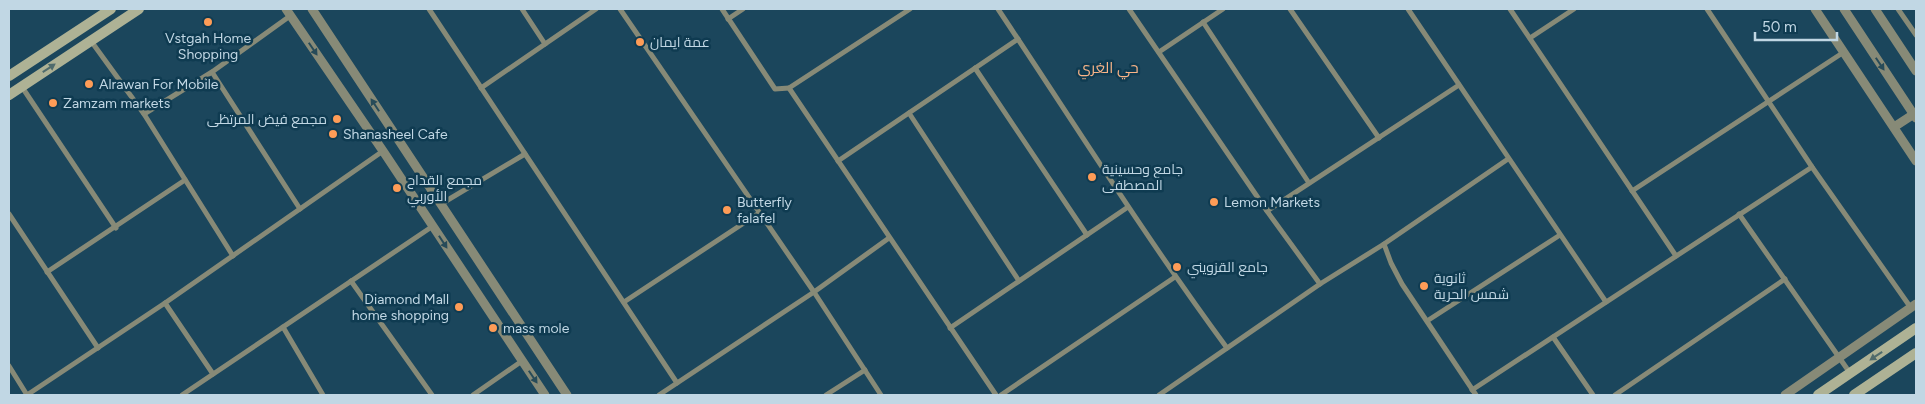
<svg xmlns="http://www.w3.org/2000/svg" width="1925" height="404" viewBox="0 0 1925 404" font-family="Figtree,Cairo,sans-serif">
	<rect width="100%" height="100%" fill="#1b465c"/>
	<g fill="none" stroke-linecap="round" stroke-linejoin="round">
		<g stroke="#878a77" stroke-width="5">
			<path d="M 429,9 L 677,383"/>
			<path d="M 522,9 L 545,44"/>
			<path d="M 620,9 L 814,292 L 881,395"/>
			<path d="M 722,9 L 775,89 L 789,88"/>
			<path d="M 910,9 L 789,88 L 996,395"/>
			<path d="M 998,9 C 1074,123 1146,238 1227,348"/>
			<path d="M 1129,9 L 1267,211 L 1320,284"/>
			<path d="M 1290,9 L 1379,138"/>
			<path d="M 1408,9 L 1606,302"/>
			<path d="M 1510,9 L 1676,256"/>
			<path d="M 1707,9 L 1812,167 L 1911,308"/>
			<path d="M 1898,9 L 1916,35"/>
			<path d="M 728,19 L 743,9"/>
			<path d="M 1203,22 L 1309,183"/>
			<path d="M 1530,38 L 1574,9"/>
			<path d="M 91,41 L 144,114 L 233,256"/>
			<path d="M 1159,52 L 1223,9"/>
			<path d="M 975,68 L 1087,235"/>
			<path d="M 212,72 L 300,209"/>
			<path d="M 22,87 L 116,228"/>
			<path d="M 481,88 L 596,9"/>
			<path d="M 909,113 L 1019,281"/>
			<path d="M 144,114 L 212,72 L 290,16"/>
			<path d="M 838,161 L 1018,39"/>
			<path d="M 1632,191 L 1844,52"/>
			<path d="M 441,204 L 525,154"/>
			<path d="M 1267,211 L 1459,85"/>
			<path d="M 9,214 L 98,348"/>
			<path d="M 1739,214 L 1850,373"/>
			<path d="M 1384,244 L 1391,263 L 1402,284 L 1476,395"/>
			<path d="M 47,272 L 185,180"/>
			<path d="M 351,281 L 432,395"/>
			<path d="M 624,302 L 759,213"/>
			<path d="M 165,303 L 213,374"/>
			<path d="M 1427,321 L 1560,235"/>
			<path d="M 283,327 L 323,395"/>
			<path d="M 950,328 L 1128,207"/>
			<path d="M 1553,337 L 1593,395"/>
			<path d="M 9,366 L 27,395"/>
			<path d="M 1472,390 L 1812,167"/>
			<path d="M 27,395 L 165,303 L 383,151"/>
			<path d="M 182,395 L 433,226"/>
			<path d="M 473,395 L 522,361"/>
			<path d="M 659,395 L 814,292 L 889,238"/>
			<path d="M 826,395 L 865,370"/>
			<path d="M 1001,395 L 1175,277"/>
			<path d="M 1159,395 L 1320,284 L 1384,244 L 1508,159"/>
			<path d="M 1615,395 L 1785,279"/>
		</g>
		<g stroke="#878a77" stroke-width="9">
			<path d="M 286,9 L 383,151 L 545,395"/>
			<path d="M 312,9 L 567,395"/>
			<path d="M 1815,9 L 1916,161"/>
			<path d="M 1844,9 L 1916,118"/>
			<path d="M 1875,9 L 1916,71"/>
			<path d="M 1894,127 L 1914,114"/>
			<path d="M 1785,395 L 1916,304"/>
		</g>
		<g stroke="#aeb295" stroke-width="10">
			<path d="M 9,76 L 111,9"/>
			<path d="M 9,95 L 139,9"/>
			<path d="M 1818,395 L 1916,328"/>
			<path d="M 1854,395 L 1916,353"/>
		</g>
	</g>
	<defs><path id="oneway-solid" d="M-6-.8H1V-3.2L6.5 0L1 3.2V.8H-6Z" transform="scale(1.25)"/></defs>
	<g fill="#274b59">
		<use href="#oneway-solid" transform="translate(313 49) rotate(56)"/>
		<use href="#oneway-solid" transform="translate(1880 64) rotate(56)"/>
		<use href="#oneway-solid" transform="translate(375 105) rotate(-123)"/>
		<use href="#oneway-solid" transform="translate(443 242) rotate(57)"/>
		<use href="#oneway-solid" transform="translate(533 377) rotate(56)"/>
	</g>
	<g fill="#4f6b6c">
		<use href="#oneway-solid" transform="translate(49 68) rotate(-33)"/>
		<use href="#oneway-solid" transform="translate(1876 356) rotate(146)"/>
	</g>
	<g fill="#fe9c57" stroke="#0f3b51" stroke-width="2">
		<circle cx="208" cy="22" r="5"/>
		<circle cx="640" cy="42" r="5"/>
		<circle cx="89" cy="84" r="5"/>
		<circle cx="53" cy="103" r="5"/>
		<circle cx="337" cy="119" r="5"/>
		<circle cx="333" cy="134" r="5"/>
		<circle cx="1092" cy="177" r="5"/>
		<circle cx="397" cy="188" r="5"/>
		<circle cx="1214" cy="202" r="5"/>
		<circle cx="727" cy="210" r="5"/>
		<circle cx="1177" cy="267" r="5"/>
		<circle cx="1424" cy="286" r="5"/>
		<circle cx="459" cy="307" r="5"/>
		<circle cx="493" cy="328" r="5"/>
	</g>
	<g text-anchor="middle" stroke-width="5" stroke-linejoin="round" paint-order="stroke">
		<g font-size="14" fill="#c1d7e4" stroke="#0f3b51" text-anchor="start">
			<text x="208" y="43" text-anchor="middle">Vstgah Home<tspan x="208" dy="16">Shopping</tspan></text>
			<text x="650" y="47">عمة ايمان</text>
			<text x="99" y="89">Alrawan For Mobile</text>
			<text x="63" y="108">Zamzam markets</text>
			<text x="327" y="124" text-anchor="end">مجمع فيض المرتظى</text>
			<text x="343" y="139">Shanasheel Cafe</text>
			<text x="1102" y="174">جامع وحسينية<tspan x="1102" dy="16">المصطفى</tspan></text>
			<text x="407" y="185">مجمع القداح<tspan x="407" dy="16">الأوربي</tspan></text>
			<text x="737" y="207">Butterfly<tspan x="737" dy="16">falafel</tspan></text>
			<text x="1224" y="207">Lemon Markets</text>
			<text x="1187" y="272">جامع القزويني</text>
			<text x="1434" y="283">ثانوية<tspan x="1434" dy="16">شمس الحرية</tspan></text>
			<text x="449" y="304" text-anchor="end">Diamond Mall<tspan x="449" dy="16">home shopping</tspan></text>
			<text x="503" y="333">mass mole</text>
		</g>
		<g font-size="15" fill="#fab588" stroke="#0f3b51">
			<text x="1108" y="73">حي الغري</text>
		</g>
	</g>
	<rect width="1925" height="404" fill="none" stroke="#c1d7e4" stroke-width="20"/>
	<path d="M1755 32v8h82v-8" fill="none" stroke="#c1d7e4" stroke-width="2.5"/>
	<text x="1762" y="32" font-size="15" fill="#c1d7e4" stroke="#0f3b51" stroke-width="4" paint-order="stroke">50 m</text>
</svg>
